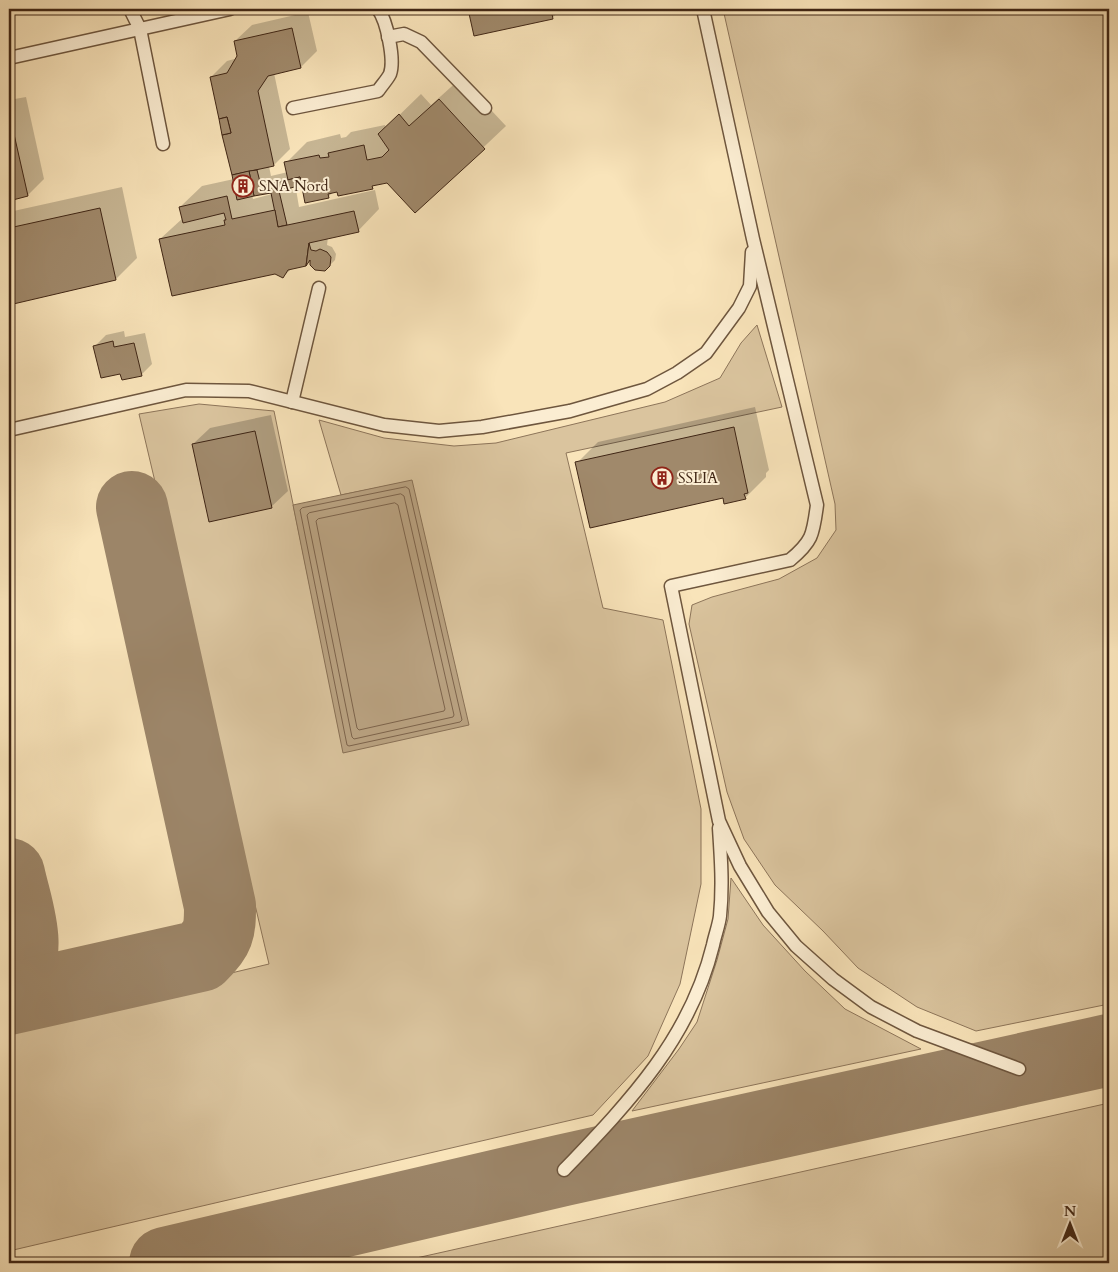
<svg xmlns="http://www.w3.org/2000/svg" width="1118" height="1272" viewBox="0 0 1118 1272" font-family="Cardo,serif">
	<rect width="100%" height="100%" fill="#f9e4ba"/>
	<filter id="stains"><feTurbulence type="fractalNoise" baseFrequency=".004" numOctaves="4"/><feColorMatrix values="0 0 0 0 .2 0 0 0 0 .09 0 0 0 0 .02 0 0 0 .5 -.17"/></filter>
	<radialGradient id="worn" r=".72"><stop offset=".6" stop-color="#630" stop-opacity="0"/><stop offset="1" stop-color="#630" stop-opacity=".3"/></radialGradient>
	<g fill="#dac49e" stroke="#8d755a">
		<path d="M 723,9 L 1109,9 L 1109,1004 L 976,1031 L 917,1007 L 858,968 L 823,931 L 775,885 L 744,839 L 727,792 L 689,624 L 692,605 L 712,597 L 779,579 L 817,558 L 836,530 L 835,504 Z"/>
		<path d="M 757,325 L 782,407 L 566,453 L 603,608 L 663,620 L 701,809 L 701,884 L 680,984 L 648,1056 L 593,1115 L 9,1251 L 9,1026 L 269,964 L 139,414 L 199,404 L 274,411 L 344,753 L 411,481 L 341,495 L 319,420 L 384,438 L 454,446 L 496,443 L 665,402 L 720,378 L 741,343 Z"/>
		<path d="M 731,878 L 763,925 L 805,971 L 845,1009 L 921,1049 L 632,1111 L 679,1049 L 697,1022 L 717,960 L 728,919 Z"/>
		<path d="M 1109,1103 L 1109,1263 L 394,1263 Z"/>
	</g>
	<path fill="#baa382" stroke="#897156" d="M 412,480 L 469,725 L 343,753 L 293,505 Z"/>
	<g fill="#0003" fill-rule="evenodd">
		<path d="M 470,9 L 562,9 L 552,18 L 475,34 Z"/>
		<path d="M 308,12 L 317,51 L 301,67 L 274,73 L 290,149 L 274,165 L 269,166 L 271,176 L 288,172 L 286,163 L 307,142 L 340,134 L 341,138 L 346,137 L 351,132 L 385,125 L 386,128 L 421,94 L 431,105 L 461,78 L 506,126 L 415,212 L 387,181 L 376,184 L 372,187 L 333,192 L 328,197 L 302,184 L 291,187 L 292,190 L 296,189 L 299,207 L 375,190 L 379,209 L 358,231 L 328,237 L 327,245 L 332,247 L 336,254 L 335,260 L 329,266 L 311,260 L 306,265 L 291,269 L 283,277 L 275,272 L 160,239 L 183,218 L 180,207 L 202,186 L 234,179 L 211,77 L 227,61 L 238,58 L 235,41 L 252,25 ZM 272,191 L 272,194 L 253,199 L 252,195 Z"/>
		<path d="M 26,97 L 44,179 L 28,195 L 9,199 L 9,100 Z"/>
		<path d="M 122,187 L 137,258 L 116,279 L 9,303 L 9,212 Z"/>
		<path d="M 124,331 L 125,337 L 145,333 L 152,364 L 141,375 L 121,372 L 95,346 L 106,335 Z"/>
		<path d="M 755,407 L 769,470 L 766,473 L 766,477 L 745,498 L 724,497 L 577,463 L 598,442 Z"/>
		<path d="M 271,415 L 288,491 L 271,507 L 193,444 L 210,428 Z"/>
	</g>
	<g fill="none" stroke-linecap="round" stroke-linejoin="round">
		<g stroke="#7d644c" stroke-width="1">
			<path d="M 406,487 L 409,489 L 462,720 L 460,722 L 349,746 L 347,745 L 300,510 L 302,508 Z"/>
			<path d="M 401,494 L 404,496 L 454,715 L 453,717 L 354,739 L 352,737 L 307,515 L 309,513 Z"/>
			<path d="M 395,503 L 398,505 L 445,709 L 444,711 L 359,730 L 357,728 L 316,521 L 318,519 Z"/>
		</g>
		<g stroke="#9c8568" stroke-width="72">
			<path d="M 9,874 C 17,911 35,951 9,985"/>
			<path d="M 9,999 L 200,956 C 219,938 220,931 220,906 L 132,507"/>
			<path d="M 165,1263 L 564,1170 L 1109,1050"/>
		</g>
	</g>
	<g fill="#a0896b" stroke="#402615">
		<path d="M 468,9 L 551,9 L 553,19 L 474,36 Z"/>
		<path d="M 292,28 L 301,68 L 268,76 L 258,91 L 274,166 L 232,175 L 222,135 L 231,133 L 227,117 L 219,119 L 210,77 L 227,73 L 237,56 L 234,41 Z"/>
		<path d="M 439,99 L 485,149 L 415,213 L 387,183 L 372,186 L 373,189 L 338,196 L 337,192 L 328,194 L 329,198 L 305,203 L 300,177 L 288,180 L 284,162 L 319,155 L 320,158 L 329,157 L 328,153 L 364,145 L 367,160 L 382,157 L 389,150 L 378,134 L 399,114 L 409,126 Z"/>
		<path d="M 9,112 L 28,196 L 9,201 Z"/>
		<path d="M 227,117 L 231,133 L 222,135 L 219,119 Z"/>
		<path d="M 257,170 L 261,186 L 300,177 L 302,185 L 279,191 L 287,225 L 278,227 L 271,193 L 254,196 L 249,171 Z"/>
		<path d="M 249,171 L 254,196 L 237,200 L 232,175 Z"/>
		<path d="M 227,196 L 232,219 L 275,210 L 278,227 L 354,211 L 359,232 L 309,243 L 306,266 L 288,270 L 283,278 L 275,274 L 172,296 L 159,239 L 225,225 L 224,220 L 226,220 L 224,213 L 183,223 L 179,207 Z"/>
		<path d="M 100,208 L 116,280 L 9,305 L 9,228 Z"/>
		<path d="M 309,243 L 311,250 L 316,251 L 320,249 L 327,252 L 331,257 L 330,266 L 325,271 L 315,270 L 310,265 L 310,260 L 306,266 Z"/>
		<path d="M 113,341 L 114,347 L 134,343 L 142,376 L 122,380 L 120,374 L 101,378 L 93,346 Z"/>
		<path d="M 734,427 L 748,493 L 744,494 L 746,499 L 724,504 L 723,498 L 590,528 L 575,462 Z"/>
		<path d="M 255,431 L 272,508 L 209,522 L 192,444 Z"/>
	</g>
	<g fill="none" stroke-linecap="round" stroke-linejoin="round">
		<g stroke="#6e563e" stroke-width="15">
			<g id="lane">
				<path d="M 130,9 L 140,29 L 163,144"/>
				<path d="M 703,9 L 753,239 L 817,505 C 813,534 813,541 790,560 L 671,586 L 719,821 L 740,866 L 768,912 L 796,946 L 833,979 L 871,1007 L 917,1031 L 1019,1069"/>
				<path d="M 388,37 L 404,34 L 421,42 L 485,108"/>
				<path d="M 9,58 L 230,9"/>
				<path d="M 293,108 L 378,91 C 381,86 387,80 390,74 C 395,60 387,21 378,9"/>
				<path d="M 292,402 L 319,288"/>
				<path d="M 9,430 L 186,390 L 249,391 L 384,425 L 439,431 L 482,427 L 570,411 L 647,389 L 677,373 L 706,353 L 739,308 L 750,286 L 752,252"/>
				<path d="M 564,1170 C 629,1102 690,1039 713,945 C 715,935 719,925 720,916 C 723,886 721,858 719,828"/>
			</g>
		</g>
		<use href="#lane" stroke="#fbedd2" stroke-width="12"/>
	</g>
	<defs>
		<g id="building-ring" transform="scale(1.125)"><circle r="9.5" fill="#fbedd2" stroke="#8f2418" stroke-width="1.5"/><path d="M-4-6H4V6H1V3H-1V6H-4ZM-2.5-4.3h1.7v1.8h-1.7ZM.8-4.3h1.7v1.8H.8ZM-2.5-1h1.7V.8h-1.7ZM.8-1h1.7V.8H.8Z" fill="#8f2418"/></g>
	</defs>
	<g fill-rule="evenodd">
		<use href="#building-ring" x="243" y="186"/>
		<use href="#building-ring" x="662" y="478"/>
	</g>
	<g text-anchor="middle" stroke-width="4" stroke-linejoin="round" paint-order="stroke">
		<g font-size="15" fill="#402615" stroke="#fbedd2" text-anchor="start">
			<text x="259" y="191">SNA Nord</text>
			<text x="678" y="483">SSLIA</text>
		</g>
	</g>
	<rect width="1118" height="1272" fill="none" stroke="#f9e4ba" stroke-width="30"/>
	<rect x="10" y="10" width="1098" height="1252" fill="none" stroke="#402615" stroke-width="2.5"/>
	<rect x="15" y="15" width="1088" height="1242" fill="none" stroke="#402615"/>
	<g transform="translate(1070 1224)" stroke="#fbedd2" stroke-width="4" paint-order="stroke">
	<path d="M0-4L9 19L0 12L-9 19Z" fill="#402615"/>
	<text y="-8" font-size="14" font-weight="bold" text-anchor="middle" fill="#402615">N</text>
	</g>
	<rect width="100%" height="100%" filter="url(#stains)"/>
	<rect width="100%" height="100%" fill="url(#worn)"/>
</svg>
